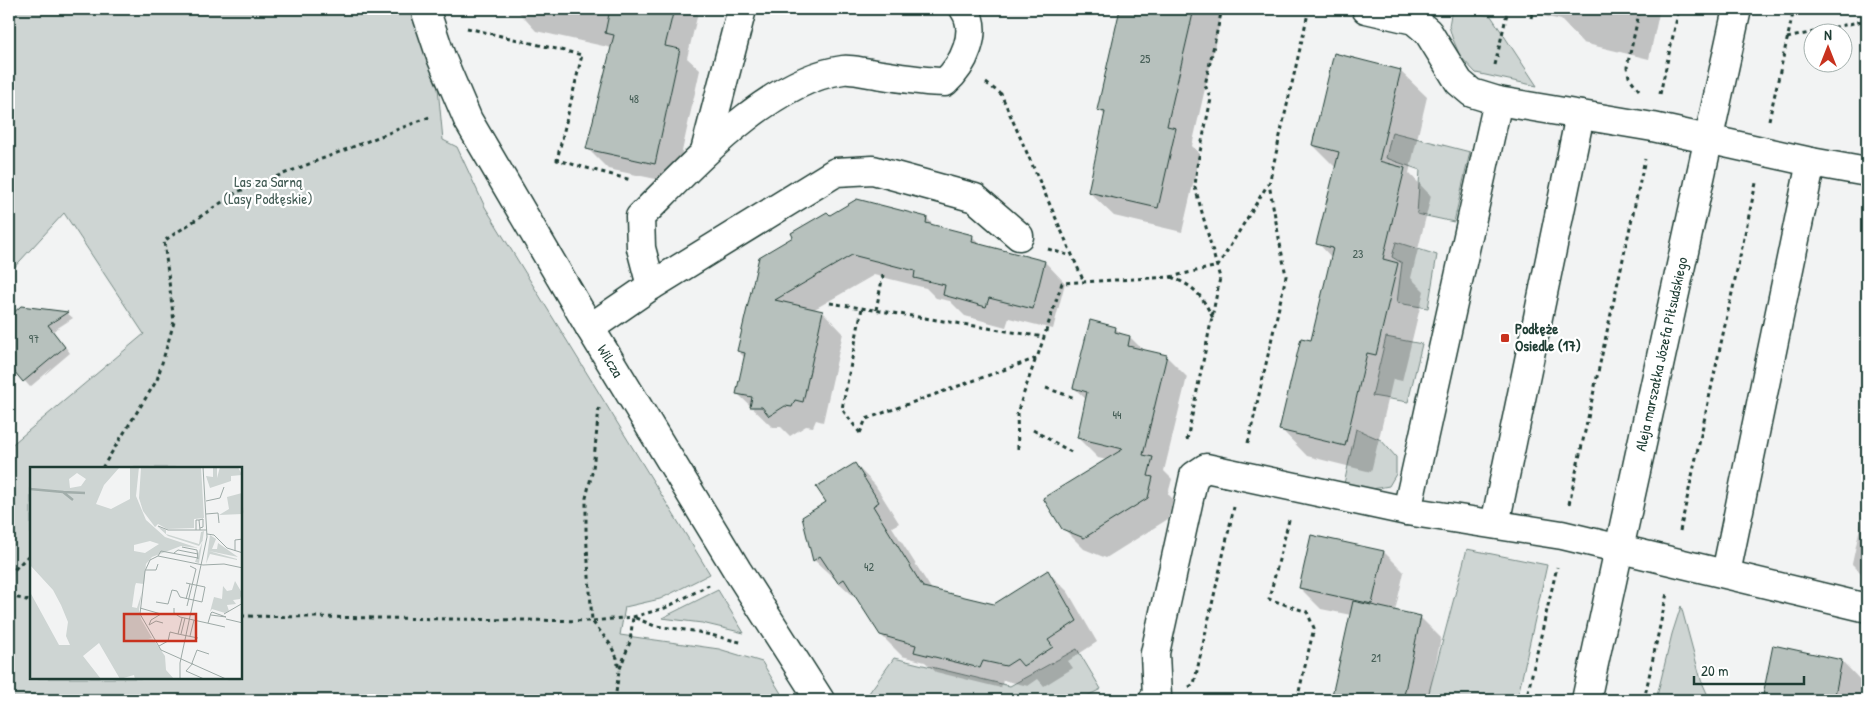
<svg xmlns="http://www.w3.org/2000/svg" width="1876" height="709" viewBox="0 0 1876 709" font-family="'Patrick Hand',sans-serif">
	<rect width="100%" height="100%" fill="#f2f3f3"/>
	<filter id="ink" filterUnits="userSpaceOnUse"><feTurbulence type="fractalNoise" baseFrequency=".02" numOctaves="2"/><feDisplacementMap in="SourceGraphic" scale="10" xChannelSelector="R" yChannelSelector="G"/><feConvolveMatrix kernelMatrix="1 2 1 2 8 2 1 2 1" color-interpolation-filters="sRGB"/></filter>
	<g filter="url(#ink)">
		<g fill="#ced5d3" stroke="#768984" fill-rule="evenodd">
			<path d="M 9,9 L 411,9 L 438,88 L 443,140 L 457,147 L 485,207 L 710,574 L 660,599 L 625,607 L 620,635 L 719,649 L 762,662 L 785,700 L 9,700 L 9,447 L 144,334 L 64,213 L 9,273 ZM 31,468 L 241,468 L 241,678 L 31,678 Z"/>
			<path d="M 1452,9 L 1491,16 L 1537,86 L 1476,73 L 1460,56 L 1452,37 L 1449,26 Z"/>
			<path d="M 1392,132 L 1470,152 L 1454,222 L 1417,214 L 1420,170 L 1386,158 Z"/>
			<path d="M 1396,242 L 1437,255 L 1428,308 L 1397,303 L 1402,263 L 1392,257 Z"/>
			<path d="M 1386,337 L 1422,344 L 1408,402 L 1372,396 Z"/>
			<path d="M 1356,429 L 1381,440 L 1396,457 L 1396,474 L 1389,486 L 1367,490 L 1344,484 Z"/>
			<path d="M 1467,549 L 1547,565 L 1517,700 L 1427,700 Z"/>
			<path d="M 718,590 L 744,633 L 702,623 L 662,618 Z"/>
			<path d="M 1681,606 L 1701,680 L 1710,700 L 1656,700 L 1672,634 Z"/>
			<path d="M 1077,649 L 1101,689 L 1079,700 L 864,700 L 894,658 L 1010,686 Z"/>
		</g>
		<g fill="#0003">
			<path d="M 516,9 L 694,9 L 698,13 L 687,58 L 700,70 L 675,183 L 608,169 L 588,149 L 612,48 L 536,31 Z"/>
			<path d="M 1121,9 L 1223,9 L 1192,146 L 1200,154 L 1182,232 L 1114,216 L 1089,192 L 1105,116 L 1099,109 Z"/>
			<path d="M 1512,9 L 1660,9 L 1649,59 L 1583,43 L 1561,20 Z"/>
			<path d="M 1400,71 L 1427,97 L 1409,173 L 1431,196 L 1411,278 L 1424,291 L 1402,381 L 1393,379 L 1371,472 L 1307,456 L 1281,429 L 1312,342 L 1332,258 L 1318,243 L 1336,168 L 1313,145 Z"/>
			<path d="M 830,217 L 927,218 L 935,227 L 972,236 L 982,246 L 1045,262 L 1065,283 L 1053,329 L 1009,318 L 1006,327 L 965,316 L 950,301 L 936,298 L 926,288 L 874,275 L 813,310 L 823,312 L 843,333 L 823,422 L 816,420 L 813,427 L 806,426 L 790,436 L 781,427 L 772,427 L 738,394 L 745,358 L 738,351 Z"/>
			<path d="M 22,307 L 67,313 L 73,318 L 53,331 L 70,353 L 30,387 L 9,363 L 9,332 L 12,329 Z"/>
			<path d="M 1115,328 L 1123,335 L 1130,337 L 1144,351 L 1166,356 L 1187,377 L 1164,471 L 1172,479 L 1168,494 L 1173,499 L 1168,519 L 1106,558 L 1084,549 L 1063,528 L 1107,460 L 1098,458 L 1078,438 L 1087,400 L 1074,388 Z"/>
			<path d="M 1867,454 L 1867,470 L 1864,467 Z"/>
			<path d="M 855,464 L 875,485 L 899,523 L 892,527 L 932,590 L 994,606 L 1047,571 L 1068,592 L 1097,642 L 1068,661 L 1073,668 L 1044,686 L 1038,679 L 1028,686 L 1003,680 L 1001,688 L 936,672 L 925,662 L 902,656 L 881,635 L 860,602 L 814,560 L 828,502 Z"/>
			<path d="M 1867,495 L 1867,579 L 1852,564 Z"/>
			<path d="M 1384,552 L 1404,572 L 1395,611 L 1420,617 L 1441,638 L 1428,700 L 1333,700 L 1351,615 L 1321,609 L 1300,588 Z"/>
			<path d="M 1774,647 L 1842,661 L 1866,686 L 1863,700 L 1763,700 Z"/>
		</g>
		<g fill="#b7c1bd" stroke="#1f3d34">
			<path d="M 610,9 L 674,9 L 665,46 L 680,49 L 655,164 L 586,149 L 614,35 L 605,33 Z"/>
			<path d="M 1120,9 L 1194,9 L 1167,126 L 1176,128 L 1158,208 L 1088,192 L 1105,112 L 1097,110 Z"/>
			<path d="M 1334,53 L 1401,70 L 1379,161 L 1405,168 L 1383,259 L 1398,263 L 1376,355 L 1367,353 L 1345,446 L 1279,430 L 1301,338 L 1311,340 L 1333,248 L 1316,244 L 1339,152 L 1312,145 Z"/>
			<path d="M 857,199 L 927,217 L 926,223 L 973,235 L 972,242 L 1045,261 L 1033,309 L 989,298 L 986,307 L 943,295 L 945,285 L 914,278 L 915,271 L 852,255 L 775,300 L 823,311 L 803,402 L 795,400 L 792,407 L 785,406 L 769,416 L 762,407 L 750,407 L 752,397 L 736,394 L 745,353 L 737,351 L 759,257 L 793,237 L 791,233 L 827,212 L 830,215 Z"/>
			<path d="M 21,306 L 68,312 L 48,325 L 65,347 L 23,382 L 9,365 L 11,315 Z"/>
			<path d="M 1090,320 L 1116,327 L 1115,332 L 1130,336 L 1128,346 L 1167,355 L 1143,455 L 1153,457 L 1148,476 L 1153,477 L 1148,498 L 1084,538 L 1062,529 L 1043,498 L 1123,449 L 1077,438 L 1087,392 L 1073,388 Z"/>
			<path d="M 855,463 L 879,502 L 873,506 L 923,587 L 994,604 L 1048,570 L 1077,621 L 1048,640 L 1053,647 L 1023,666 L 1017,659 L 1006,666 L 983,661 L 980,668 L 914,652 L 916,645 L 880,635 L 844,579 L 838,583 L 820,556 L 813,561 L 802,517 L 826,502 L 816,487 Z"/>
			<path d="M 1311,535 L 1384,551 L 1372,604 L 1299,588 Z"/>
			<path d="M 1353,601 L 1421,616 L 1403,700 L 1331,700 Z"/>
			<path d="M 1773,645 L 1842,660 L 1834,700 L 1762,700 Z"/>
		</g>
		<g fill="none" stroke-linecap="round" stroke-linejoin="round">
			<g stroke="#1f3d34" stroke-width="31">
				<g id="minor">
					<path id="s1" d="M 425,9 L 441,57 L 468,120 L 590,328 L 737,570 L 820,700"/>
					<path d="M 1366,9 L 1414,20 L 1428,32 L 1459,82 L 1472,93 L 1498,101 L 1653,127 L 1811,162 L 1867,172"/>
					<path d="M 1498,101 L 1407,511 L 1562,535 L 1867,608"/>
					<path d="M 705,151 L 742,9"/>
					<path d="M 651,286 L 641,248 L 640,217 C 692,166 768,80 843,70 C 851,69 861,72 870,73 C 895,77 920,82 945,82 C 963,66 980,32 964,9"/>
					<path d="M 590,328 L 651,286 L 836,172 L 873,170 L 975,198 L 1019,236"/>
					<path d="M 1495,524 L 1580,115"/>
					<path d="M 1726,573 L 1811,162"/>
					<path d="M 1153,700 L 1157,697 L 1155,653 L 1194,476 L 1206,468 L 1407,511"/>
					<path id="s2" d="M 1586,700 L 1737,9"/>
				</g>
			</g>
			<g stroke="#1f3d34" stroke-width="3" stroke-dasharray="4 4" stroke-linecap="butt">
				<path d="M 1531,18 L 1533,9"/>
				<path d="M 467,28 L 582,55 L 557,160 L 631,180"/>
				<path d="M 1787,38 L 1867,20"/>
				<path d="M 1495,65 L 1508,9"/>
				<path d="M 986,83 L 1001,94 L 1084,282"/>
				<path d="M 1639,90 L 1629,77 L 1627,67 L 1640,9"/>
				<path d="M 1660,94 L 1679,9"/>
				<path d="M 1769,120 L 1794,9"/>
				<path d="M 1048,249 L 1071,256"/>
				<path d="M 1171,277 C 1196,287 1201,295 1213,318"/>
				<path d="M 830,303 L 1044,337"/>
				<path d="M 876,310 L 883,275"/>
				<path d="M 1046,388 L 1075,398"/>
				<path d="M 599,408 L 593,469 L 586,498 L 586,532 L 592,621 L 610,644 L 617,658 L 619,671"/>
				<path d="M 1033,430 L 1073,453"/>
				<path d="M 860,433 L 866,419 L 1037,358 L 1062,283 L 1170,277 L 1218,266 L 1268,184"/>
				<path d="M 860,433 L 842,409 L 862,308"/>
				<path d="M 1187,440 L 1220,278 L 1195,187 L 1197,166 L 1211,99 L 1205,85 L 1222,9"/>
				<path d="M 1248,443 L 1286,276 L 1269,184 L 1309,9"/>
				<path d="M 1018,449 L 1017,413 L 1036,358"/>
				<path d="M 102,468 L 157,380 L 174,322 L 164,241 L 237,192 L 432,116"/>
				<path d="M 1569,504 L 1645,159"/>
				<path d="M 1289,520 L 1269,599 L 1307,612 L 1314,628 L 1297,700"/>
				<path d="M 1680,531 L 1756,183"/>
				<path d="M 9,575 L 31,553"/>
				<path d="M 9,596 L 31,601"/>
				<path d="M 241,616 L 592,621 L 633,617 L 665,608 L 709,585"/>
				<path d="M 1189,687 L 1194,684 L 1234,507"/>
				<path d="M 615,700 L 619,671 L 630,642 L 633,617 L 655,626 L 694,631 L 744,643"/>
				<path d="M 1526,700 L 1557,567"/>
				<path d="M 1644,700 L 1667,593"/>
			</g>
			<use href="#minor" stroke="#fff" stroke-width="28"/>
		</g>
	</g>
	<rect fill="#c8321e" stroke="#fff" stroke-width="2" x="1500" y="333" width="10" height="10" rx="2.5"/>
	<g text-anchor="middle" stroke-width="4.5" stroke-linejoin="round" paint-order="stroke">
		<g font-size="12" fill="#455e56">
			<text x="1145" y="63">25</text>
			<text x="634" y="103">48</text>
			<text x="1358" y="258">23</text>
			<text x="34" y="343">97</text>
			<text x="1117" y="419">44</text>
			<text x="869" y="571">42</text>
			<text x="1376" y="662">21</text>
		</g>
		<g font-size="15" fill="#425b54" stroke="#fff">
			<text x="268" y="187">Las za Sarną<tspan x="268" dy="17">(Lasy Podłęskie)</tspan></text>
		</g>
		<g font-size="15" font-weight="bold" fill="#1f3d34" stroke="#fff" text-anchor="start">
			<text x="1515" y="334">Podłęże<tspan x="1515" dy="17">Osiedle (17)</tspan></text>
		</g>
		<g font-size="15" fill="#1f3d34" stroke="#fff">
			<text dy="5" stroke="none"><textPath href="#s2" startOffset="354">Aleja marszałka Józefa Piłsudskiego</textPath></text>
			<text dy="5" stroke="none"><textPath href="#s1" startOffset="399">Wilcza</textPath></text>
		</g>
	</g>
	<g transform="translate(30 467)">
		<rect width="212" height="212" fill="#f2f3f3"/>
		<path d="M 0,0 L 97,0 L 89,1 L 74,18 L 66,37 L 81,42 L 100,32 L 100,0 L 109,0 L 106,29 L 116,53 L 135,70 L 168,81 L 151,79 L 122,90 L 116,97 L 114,117 L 106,116 L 105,119 L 102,140 L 107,141 L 112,125 L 109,143 L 111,152 L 122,171 L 118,171 L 123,172 L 135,189 L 136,203 L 144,212 L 105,212 L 104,208 L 90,212 L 69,176 L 53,189 L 71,212 L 0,211 L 0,125 L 29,178 L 40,178 L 36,169 L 38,155 L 31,138 L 23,123 L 0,98 ZM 47,6 L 56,12 L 51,19 L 40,21 L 39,12 ZM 120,74 L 129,77 L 115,86 L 104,84 L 104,78 ZM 171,0 L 174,51 L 164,52 L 164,61 L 137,62 L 128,57 L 125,60 L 113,44 L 109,31 L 111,1 ZM 183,0 L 187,1 L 187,11 L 190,0 L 208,0 L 212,8 L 201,9 L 201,14 L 180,21 L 176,9 L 183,10 ZM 212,26 L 212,47 L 189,48 L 199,42 L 197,30 ZM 127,59 L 136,63 L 136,67 L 169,77 L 171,65 L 174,64 L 169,96 L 165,95 L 173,73 L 169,79 L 138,69 ZM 180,68 L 186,72 L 182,82 L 187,82 L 188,76 L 208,90 L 179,84 L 207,92 L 207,93 L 180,87 L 176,97 ZM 205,114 L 212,126 L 210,132 L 203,133 L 206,137 L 197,138 L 199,144 L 195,146 L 182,142 L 180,145 L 184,130 L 192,132 L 193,119 L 197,124 L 202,123 Z" fill="#ced5d3" fill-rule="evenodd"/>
		<path fill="none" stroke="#a1adaa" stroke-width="2.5" d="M 0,22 L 33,25 L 43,33M 33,25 L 55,26"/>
		<path fill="none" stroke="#9eaaa7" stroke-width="1" d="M 176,34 L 190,31 L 194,20M 176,47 L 188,46 L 189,56M 169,53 L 173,52 L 173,60 L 170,61M 128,59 L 138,63 L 177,63M 166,63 L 166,53 L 169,53 L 170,63M 177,67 L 184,68 L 197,81 L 213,86M 152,80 L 167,83 L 168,92M 205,84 L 205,73 L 213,72M 144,86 L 148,83 L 168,87M 128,89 L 131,84 L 168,91M 116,103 L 126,103 L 128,97M 156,132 L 160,117M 126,135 L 138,137 L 142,123 L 147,124 L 150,130 L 172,135 L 175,120 L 156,116M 157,139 L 166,102 L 160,99M 110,141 L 131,147 L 121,153 L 119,158M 144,141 L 144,146 L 150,150 L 195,160M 194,147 L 213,136M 152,151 L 148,167 L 168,171M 196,152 L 213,156M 178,156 L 181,146 L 182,145 L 196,150 L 181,148M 119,158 L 126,154 L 133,156M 151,167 L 155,151M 160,169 L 164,153M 129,179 L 138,174 L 140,165 L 148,167M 162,196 L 167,183 L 179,187M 163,196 L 156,204 L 174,212M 150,212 L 150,196 L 177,70 L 173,0M 196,212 L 131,183 L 110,147 L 115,104 L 120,93 L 128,89 L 173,98 L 194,97 L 213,101"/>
		<path fill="#c8321e" fill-opacity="0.15" stroke="#c8321e" stroke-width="2.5" d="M 94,147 L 166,147 L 166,174 L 94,174 Z"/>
		<rect width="212" height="212" fill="none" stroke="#1f3d34" stroke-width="2.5"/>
	</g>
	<rect width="1876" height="709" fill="none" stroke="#fff" stroke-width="30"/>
	<rect x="15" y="15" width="1846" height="679" fill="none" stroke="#1f3d34" stroke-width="2" filter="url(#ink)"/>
	<g transform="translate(1828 48)"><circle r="24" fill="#ffffff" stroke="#a5b1ae"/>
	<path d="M0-4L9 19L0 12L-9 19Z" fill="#c8321e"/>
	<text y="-8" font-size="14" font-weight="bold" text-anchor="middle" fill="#1f3d34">N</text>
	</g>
	<path d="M1694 676v8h110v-8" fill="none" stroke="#1f3d34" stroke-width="2.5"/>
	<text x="1701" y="676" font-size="15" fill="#1f3d34" stroke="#ffffff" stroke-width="4" paint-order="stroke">20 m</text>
</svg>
